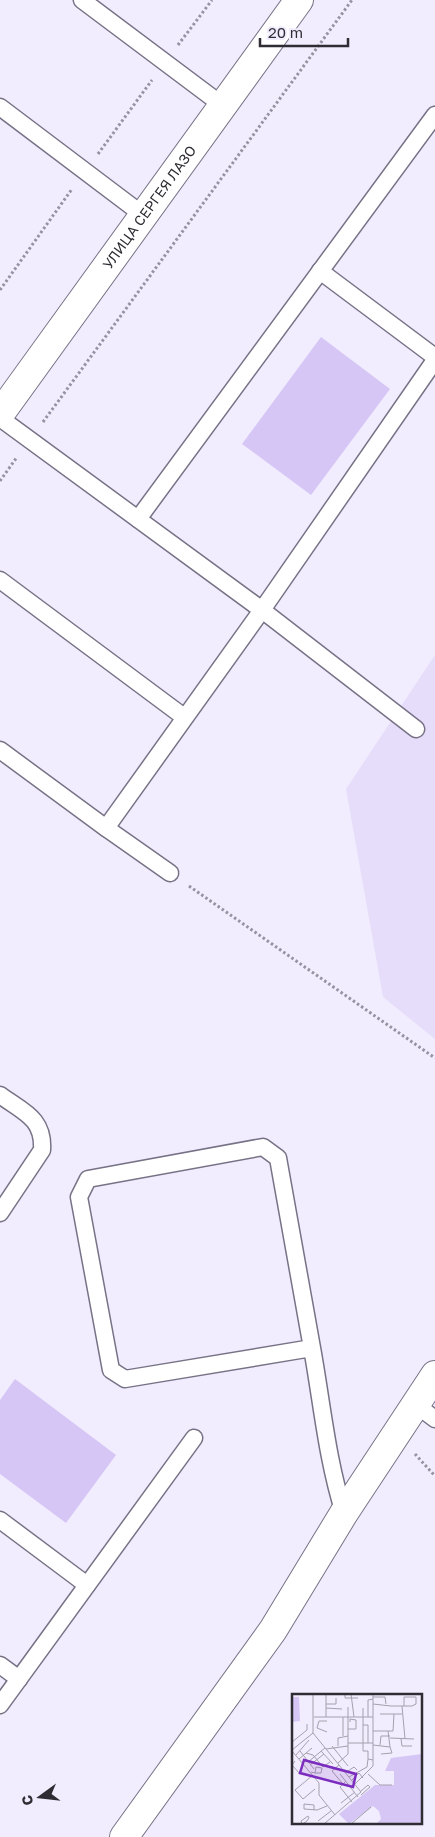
<svg xmlns="http://www.w3.org/2000/svg" width="435" height="1837" viewBox="0 0 435 1837" font-family="'Golos Text',sans-serif">
	<rect width="100%" height="100%" fill="#f2edfe"/>
	<path fill="#e6ddfa" d="M 435,655 L 435,1039 L 383,997 L 346,789 Z"/>
	<g fill="#d6c6f5">
		<path d="M 321,337 L 390,389 L 311,495 L 242,444 Z"/>
		<path d="M 15,1379 L 116,1455 L 66,1523 L 0,1474 L 0,1400 Z"/>
	</g>
	<g fill="none" stroke-linecap="round" stroke-linejoin="round">
		<g stroke="#787286" stroke-width="19">
			<g id="lane">
				<path d="M 82,0 L 222,105"/>
				<path d="M 0,107 L 143,215"/>
				<path d="M 320,271 L 435,357"/>
				<path d="M 0,418 L 262,610 L 416,729"/>
				<path d="M 138,519 L 435,115"/>
				<path d="M 0,580 L 184,717"/>
				<path d="M 0,750 L 106,828 L 262,610 L 435,360"/>
				<path d="M 106,828 L 170,873"/>
				<path d="M 0,1095 C 23,1112 44,1118 42,1150 L 0,1213"/>
				<path d="M 312,1348 L 125,1379 L 111,1370 L 79,1197 L 88,1179 L 263,1147 L 278,1158 L 312,1348 C 322,1403 327,1460 344,1513"/>
				<path d="M 415,1404 L 435,1419"/>
				<path d="M 0,1520 L 87,1585"/>
				<path d="M 0,1665 L 19,1679"/>
				<path d="M 0,1705 L 194,1438"/>
			</g>
		</g>
		<g stroke="#787286" stroke-width="30">
			<path id="street" d="M 124,1837 L 273,1630 L 344,1513 L 435,1375"/>
		</g>
		<g stroke="#787286" stroke-width="30">
			<g id="secondary">
				<path id="s1" d="M 0,414 L 299,0"/>
			</g>
		</g>
		<g stroke="#96929f" stroke-width="3" stroke-dasharray="2.5 2.5" stroke-linecap="butt">
			<path d="M 178,45 L 212,0"/>
			<path d="M 98,154 L 152,80"/>
			<path d="M 0,290 L 72,189"/>
			<path d="M 43,422 L 352,0"/>
			<path d="M 0,481 L 17,457"/>
			<path d="M 189,886 L 435,1058"/>
			<path d="M 415,1454 L 435,1476"/>
		</g>
		<use href="#lane" stroke="#fff" stroke-width="16"/>
		<use href="#street" stroke="#fff" stroke-width="28"/>
		<use href="#secondary" stroke="#fff" stroke-width="28"/>
	</g>
	<g text-anchor="middle" stroke-width="5" stroke-linejoin="round" paint-order="stroke">
		<g font-size="14" fill="#2f2c34" stroke="#f2edfe">
			<text dy="5" stroke="none"><textPath href="#s1" startOffset="255">УЛИЦА СЕРГЕЯ ЛАЗО</textPath></text>
		</g>
	</g>
	<g transform="translate(292 1694)">
		<rect width="130" height="130" fill="#f2edfe"/>
		<path d="M 0,3 L 7,3 L 8,27 L 0,28 ZM 130,60 L 130,130 L 84,130 L 89,125 L 87,117 L 81,112 L 57,130 L 47,120 L 83,91 L 102,91 L 102,77 L 93,77 L 99,64 Z" fill="#d6c6f5"/>
		<path fill="none" stroke="#a4a0ad" stroke-width="1" d="M 59,0 L 62,23M 34,1 L 34,23M 53,1 L 53,4 L 66,4M 81,3 L 93,3 L 94,10M 34,10 L 44,10 L 44,4M 81,10 L 99,12 L 120,12 L 124,10 L 124,3 L 112,3 L 112,12M 110,12 L 113,45M 34,14 L 50,15M 71,14 L 71,57 L 76,57 L 76,65 L 81,66M 88,20 L 110,20M 22,23 L 81,23M 76,23 L 76,6 L 81,5M 35,27 L 27,27 L 25,34 L 35,38M 71,31 L 76,31 L 76,49M 56,35 L 64,35 L 64,26 L 58,25 L 58,28M 81,37 L 101,37 L 102,20M 21,39 L 21,0M 51,42 L 51,23M 98,44 L 122,45M 109,45 L 110,52 L 120,52M 0,48 L 15,36 L 15,30M 56,49 L 81,49M 81,51 L 98,53 L 96,37M 88,51 L 89,42 L 98,42M 40,52 L 56,72M 46,52 L 46,44 L 56,42M 34,55 L 56,52M 0,56 L 21,39 L 69,98 L 32,130M 0,57 L 27,89 L 27,101 L 43,121M 8,57 L 22,75M 29,57 L 41,70M 14,59 L 21,61 L 31,73 L 38,68M 89,60 L 100,59 L 98,53M 4,61 L 17,46M 7,65 L 20,54M 3,67 L 0,71 L 8,80M 16,68 L 33,54M 46,69 L 56,60 L 56,13M 18,71 L 32,60M 47,71 L 40,77 L 51,90M 52,76 L 56,77 L 62,73 L 65,76M 19,78 L 23,79 L 29,79 L 30,74 L 24,73 L 23,79M 48,80 L 66,103M 76,80 L 88,91 L 100,91M 21,81 L 3,96 L 11,105 L 23,95M 57,83 L 75,73 L 76,65M 60,86 L 67,79 L 71,84M 54,87 L 48,93 L 60,108M 63,90 L 81,72 L 81,0M 69,97 L 76,91 L 78,93 L 69,101M 49,109 L 63,98M 22,116 L 22,111 L 12,110 L 12,115 L 25,116 L 35,112M 26,127 L 39,117M 10,130 L 14,128 L 17,124 L 16,122 L 9,127 L 10,130M 59,130 L 79,113"/>
		<path fill="#7b2cbf" fill-opacity="0.15" stroke="#7b2cbf" stroke-width="2.5" d="M 12,66 L 64,80 L 61,93 L 8,79 Z"/>
		<rect width="130" height="130" fill="none" stroke="#2f2c34" stroke-width="2.5"/>
	</g>
	<g transform="translate(40 1797) rotate(255)" stroke="#f2edfe" stroke-width="4" paint-order="stroke">
	<path d="M0-4L9 19L0 12L-9 19Z" fill="#2f2c34"/>
	<text y="-8" font-size="14" font-weight="bold" text-anchor="middle" fill="#2f2c34">С</text>
	</g>
	<path d="M260 38v8h88v-8" fill="none" stroke="#2f2c34" stroke-width="2.5"/>
	<text x="268" y="38" font-size="15" fill="#2f2c34" stroke="#f2edfe" stroke-width="4" paint-order="stroke">20 m</text>
</svg>
